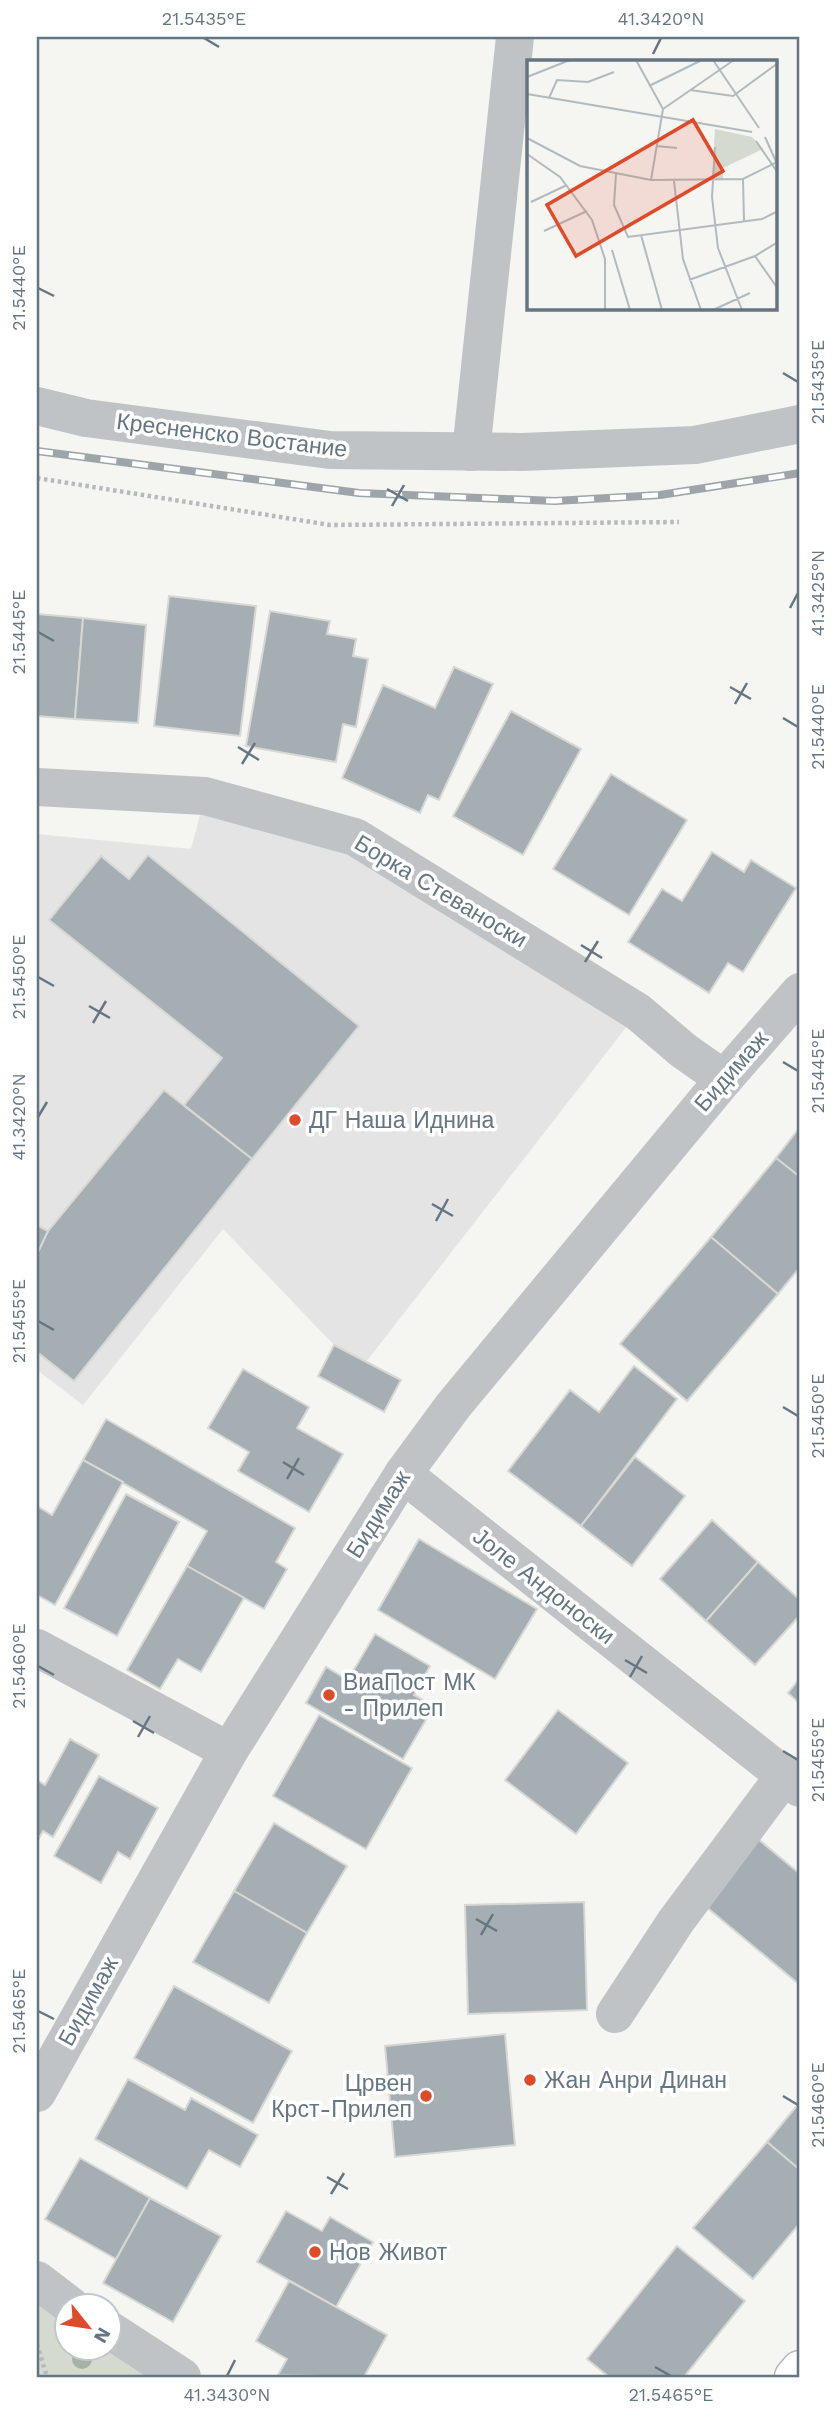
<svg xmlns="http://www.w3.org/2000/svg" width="837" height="2414" viewBox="0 0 837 2414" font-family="'Work Sans',sans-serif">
	<rect width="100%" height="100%" fill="#f5f5f2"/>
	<path fill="#e3e4e3" d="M 205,796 L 355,837 L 638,1012 L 366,1362 L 334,1345 L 223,1229 L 83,1405 L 37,1370 L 37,834 L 191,849 Z"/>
	<path fill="#d5dad1" d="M 37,2280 L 66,2306 L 66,2348 L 108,2348 L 182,2377 L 37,2377 Z"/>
	<g fill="#a5aeb3" stroke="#d7d7d4" stroke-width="2">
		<path d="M 169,596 L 256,606 L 240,736 L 154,726 Z"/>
		<path d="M 270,611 L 330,621 L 327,634 L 356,639 L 353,656 L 368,659 L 356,727 L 343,724 L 336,762 L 246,746 Z"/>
		<path d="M 37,614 L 83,618 L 75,719 L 37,716 Z"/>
		<path d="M 83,618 L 146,625 L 138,723 L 75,719 Z"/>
		<path d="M 454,667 L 493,684 L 439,800 L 428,795 L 420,813 L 342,778 L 383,685 L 435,708 Z"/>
		<path d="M 511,711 L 581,749 L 523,855 L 453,816 Z"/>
		<path d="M 611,774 L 687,820 L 629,915 L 553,869 Z"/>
		<path d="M 712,852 L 744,872 L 751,860 L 796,888 L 743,972 L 728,963 L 709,993 L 628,942 L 662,889 L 682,901 Z"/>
		<path d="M 148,855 L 359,1026 L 252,1159 L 184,1105 L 222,1058 L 49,920 L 101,856 L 129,879 Z"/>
		<path d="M 164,1090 L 252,1159 L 74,1381 L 37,1352 L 37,1254 L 48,1231 Z"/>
		<path d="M 800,1127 L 800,1177 L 776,1158 Z"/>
		<path d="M 776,1158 L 800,1177 L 800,1267 L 778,1294 L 711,1237 Z"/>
		<path d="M 37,1225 L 48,1231 L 37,1254 Z"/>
		<path d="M 711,1237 L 778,1294 L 687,1401 L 620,1344 Z"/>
		<path d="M 334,1345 L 401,1380 L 384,1412 L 318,1376 Z"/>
		<path d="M 634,1366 L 677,1399 L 581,1526 L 508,1471 L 570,1390 L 599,1412 Z"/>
		<path d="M 243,1369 L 309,1407 L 297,1428 L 343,1454 L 309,1512 L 238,1471 L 249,1452 L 208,1428 Z"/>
		<path d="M 106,1419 L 295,1528 L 276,1562 L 287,1569 L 264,1609 L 187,1566 L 207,1531 L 83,1460 Z"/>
		<path d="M 635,1457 L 685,1496 L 632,1566 L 581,1526 Z"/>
		<path d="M 83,1460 L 123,1482 L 55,1605 L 37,1595 L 37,1506 L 52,1515 Z"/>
		<path d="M 126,1494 L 179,1522 L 117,1636 L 64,1608 Z"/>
		<path d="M 712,1520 L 758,1562 L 706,1621 L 660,1579 Z"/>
		<path d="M 419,1539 L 537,1609 L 495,1679 L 378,1610 Z"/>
		<path d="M 758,1562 L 800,1600 L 800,1615 L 755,1665 L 706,1621 Z"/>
		<path d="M 187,1566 L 244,1598 L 201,1672 L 178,1659 L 160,1689 L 127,1670 Z"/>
		<path d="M 375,1634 L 430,1666 L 414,1695 L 434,1706 L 403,1759 L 306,1703 L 326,1667 L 348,1680 Z"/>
		<path d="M 800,1678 L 800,1704 L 788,1693 Z"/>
		<path d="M 558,1710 L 628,1763 L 576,1834 L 505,1780 Z"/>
		<path d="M 319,1715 L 412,1768 L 366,1849 L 273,1796 Z"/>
		<path d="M 70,1739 L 99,1755 L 53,1837 L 43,1831 L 37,1842 L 37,1780 L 45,1785 Z"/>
		<path d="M 99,1776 L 158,1808 L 130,1859 L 118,1852 L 101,1883 L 54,1856 Z"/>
		<path d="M 274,1823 L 347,1866 L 307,1933 L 234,1891 Z"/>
		<path d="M 758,1839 L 800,1874 L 800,1985 L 704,1905 Z"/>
		<path d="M 234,1891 L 307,1933 L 269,2003 L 193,1962 Z"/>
		<path d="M 584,1902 L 587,2010 L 468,2014 L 465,1905 Z"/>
		<path d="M 174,1986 L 292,2051 L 253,2123 L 134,2058 Z"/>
		<path d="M 505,2034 L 515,2145 L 395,2157 L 385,2046 Z"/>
		<path d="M 128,2079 L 185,2110 L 191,2098 L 258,2135 L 240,2167 L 209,2150 L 187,2189 L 95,2139 Z"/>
		<path d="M 800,2102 L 800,2170 L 767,2142 Z"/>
		<path d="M 767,2142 L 800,2170 L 800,2223 L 753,2279 L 693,2228 Z"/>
		<path d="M 80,2158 L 150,2198 L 116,2259 L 45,2219 Z"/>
		<path d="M 150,2198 L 221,2236 L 173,2322 L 103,2283 Z"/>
		<path d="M 286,2211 L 322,2231 L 330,2217 L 373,2242 L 336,2307 L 257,2262 Z"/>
		<path d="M 677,2246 L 745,2301 L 684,2377 L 609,2377 L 587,2359 Z"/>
		<path d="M 289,2281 L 387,2335 L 364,2377 L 278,2375 L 287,2359 L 256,2341 Z"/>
	</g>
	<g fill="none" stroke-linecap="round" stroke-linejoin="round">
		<g stroke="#b1b7bb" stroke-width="41">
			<path id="secondary" d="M 794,2377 L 800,2370"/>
		</g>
		<g stroke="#b7babc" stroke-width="4.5" stroke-dasharray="3.5 3.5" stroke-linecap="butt">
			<path d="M 37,478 L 330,525 L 679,522"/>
			<path d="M 37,2344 L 47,2377"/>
		</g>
		<g stroke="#bfc3c6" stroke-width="38">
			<path d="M 37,406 L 86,418 L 330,450 L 522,452 L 695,445 L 800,424"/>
			<path d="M 471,452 L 515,37"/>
			<path d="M 37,787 L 205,796 L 355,837 L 638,1012 L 684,1051 L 724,1079"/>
			<path d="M 403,1474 L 800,1788"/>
			<path d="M 37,1648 L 229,1751"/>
			<path d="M 615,2014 L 676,1921 L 785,1775"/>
			<path d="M 37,2093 L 229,1751 L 403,1474 L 453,1406 L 724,1079 L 800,992"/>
			<path d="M 37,2280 L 71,2306"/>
			<path d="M 108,2329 L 182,2377"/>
		</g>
		<use href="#secondary" stroke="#fff" stroke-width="38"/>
		<g stroke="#9ea5aa" stroke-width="8">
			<path id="rail" d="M 37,451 L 359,493 L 555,501 L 660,495 L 800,473"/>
		</g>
		<use href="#rail" stroke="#fff" stroke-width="5" stroke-dasharray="16" stroke-linecap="butt"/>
	</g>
	<circle fill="#a8b1a4" cx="82" cy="2359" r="10"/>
	<path fill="none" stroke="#657682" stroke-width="2.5" d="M 204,38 L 219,47M 653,54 L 661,38M 38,288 L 54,296M 783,373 L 798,382M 387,489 L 408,501M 392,506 L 404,485M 790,608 L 798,593M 38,632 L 54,641M 730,687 L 751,699M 735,704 L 747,683M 783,718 L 798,727M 238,747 L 259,760M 242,764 L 255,743M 581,945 L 602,958M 585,962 L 598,941M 38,977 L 54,986M 89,1006 L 110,1018M 93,1023 L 106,1001M 783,1062 L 798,1071M 38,1117 L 47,1102M 432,1204 L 453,1216M 436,1221 L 448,1199M 38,1321 L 54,1330M 783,1407 L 798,1416M 283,1462 L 304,1475M 287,1479 L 299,1458M 625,1660 L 647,1673M 38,1666 L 54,1675M 630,1677 L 642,1656M 133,1721 L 154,1733M 138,1737 L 150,1716M 783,1751 L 798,1760M 476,1919 L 497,1931M 481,1935 L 493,1914M 38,2011 L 54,2019M 783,2096 L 798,2105M 327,2177 L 348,2189M 331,2194 L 344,2173M 655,2367 L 671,2376M 227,2376 L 235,2360"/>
	<g fill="#df4b29" stroke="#fff" stroke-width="2.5">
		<circle cx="295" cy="1120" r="7"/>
		<circle cx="329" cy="1695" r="7"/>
		<circle cx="530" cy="2080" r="7"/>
		<circle cx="426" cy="2096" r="7"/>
		<circle cx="315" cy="2252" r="7"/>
	</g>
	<g text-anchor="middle" stroke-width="7" stroke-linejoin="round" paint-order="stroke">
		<g font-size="23" fill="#657682" stroke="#fff">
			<text transform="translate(232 435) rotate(7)" y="8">Кресненско Востание</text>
			<text transform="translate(441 891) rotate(31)" y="8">Борка Стеваноски</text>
			<text transform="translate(731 1071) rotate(-49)" y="8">Бидимаж</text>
			<text transform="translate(378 1514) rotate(-58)" y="8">Бидимаж</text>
			<text transform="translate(544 1586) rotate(38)" y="8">Јоле Андоноски</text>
			<text transform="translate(88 2001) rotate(-61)" y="8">Бидимаж</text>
		</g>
		<g font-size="23" fill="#657682" stroke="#fff" text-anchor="start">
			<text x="309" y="1128">ДГ Наша Иднина</text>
			<text x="343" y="1690">ВиаПост МК<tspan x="343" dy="26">- Прилеп</tspan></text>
			<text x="544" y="2088">Жан Анри Динан</text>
			<text x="412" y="2091" text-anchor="end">Црвен<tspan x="412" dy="26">Крст-Прилеп</tspan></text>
			<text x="329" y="2260">Нов Живот</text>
		</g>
	</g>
	<g transform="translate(527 60)">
		<rect width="250" height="250" fill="#f5f5f2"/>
		<path d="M 188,69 L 225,77 L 236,89 L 196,108 L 196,119 L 185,120 Z" fill="#d5dad1"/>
		<path fill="none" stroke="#b2babe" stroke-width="2" d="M 109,0 L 136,49M 186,0 L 232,68M 0,17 L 43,0M 122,26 L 175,0M 163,30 L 206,36 L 251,3M 0,34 L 225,72M 22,38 L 30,20 L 61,22 L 87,12M 136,49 L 207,0M 238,77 L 251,106M 0,78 L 53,106 L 124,120 L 216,119 L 248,103M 229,81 L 251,113M 129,86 L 150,88M 188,87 L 185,137 L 191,188 L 215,250M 0,94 L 33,117 L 65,160 L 78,199 L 78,250M 89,114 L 87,145 L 101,177 L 235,159 L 251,151M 216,119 L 217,161M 124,120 L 136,49M 147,121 L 156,199 L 174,250M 4,142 L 40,125M 17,171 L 60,151M 114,175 L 135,250M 85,190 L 103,250M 228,196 L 251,229M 162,220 L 228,196 L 251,182M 186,250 L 223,233"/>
		<path fill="#df4b29" fill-opacity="0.15" stroke="#df4b29" stroke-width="3.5" d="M 166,60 L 196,111 L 49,196 L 20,145 Z"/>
		<rect width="250" height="250" fill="none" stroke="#657682" stroke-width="3.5"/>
	</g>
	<rect width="837" height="2414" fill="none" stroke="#ffffff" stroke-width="77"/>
	<g transform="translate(88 2327) rotate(120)"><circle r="33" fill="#ffffff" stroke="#c1c8cd" stroke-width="2"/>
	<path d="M0-5L12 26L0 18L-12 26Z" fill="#df4b29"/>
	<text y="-10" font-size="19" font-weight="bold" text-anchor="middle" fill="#657682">N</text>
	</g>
	<rect x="38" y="38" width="760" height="2338" fill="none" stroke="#657682" stroke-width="2.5"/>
	<g font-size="18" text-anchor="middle" fill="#657682">
		<text x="204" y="25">21.5435°E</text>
		<text x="661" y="25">41.3420°N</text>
		<text transform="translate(19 288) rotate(-90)" y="6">21.5440°E</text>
		<text transform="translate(818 382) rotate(-90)" y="6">21.5435°E</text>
		<text transform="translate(818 593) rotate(-90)" y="6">41.3425°N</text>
		<text transform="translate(19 632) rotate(-90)" y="6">21.5445°E</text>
		<text transform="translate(818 727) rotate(-90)" y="6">21.5440°E</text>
		<text transform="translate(19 977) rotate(-90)" y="6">21.5450°E</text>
		<text transform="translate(818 1071) rotate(-90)" y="6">21.5445°E</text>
		<text transform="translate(19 1117) rotate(-90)" y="6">41.3420°N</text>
		<text transform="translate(19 1321) rotate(-90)" y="6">21.5455°E</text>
		<text transform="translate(818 1416) rotate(-90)" y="6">21.5450°E</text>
		<text transform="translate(19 1666) rotate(-90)" y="6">21.5460°E</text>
		<text transform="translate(818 1760) rotate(-90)" y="6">21.5455°E</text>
		<text transform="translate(19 2011) rotate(-90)" y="6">21.5465°E</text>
		<text transform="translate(818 2105) rotate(-90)" y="6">21.5460°E</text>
		<text x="227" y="2401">41.3430°N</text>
		<text x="671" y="2401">21.5465°E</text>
	</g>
</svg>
